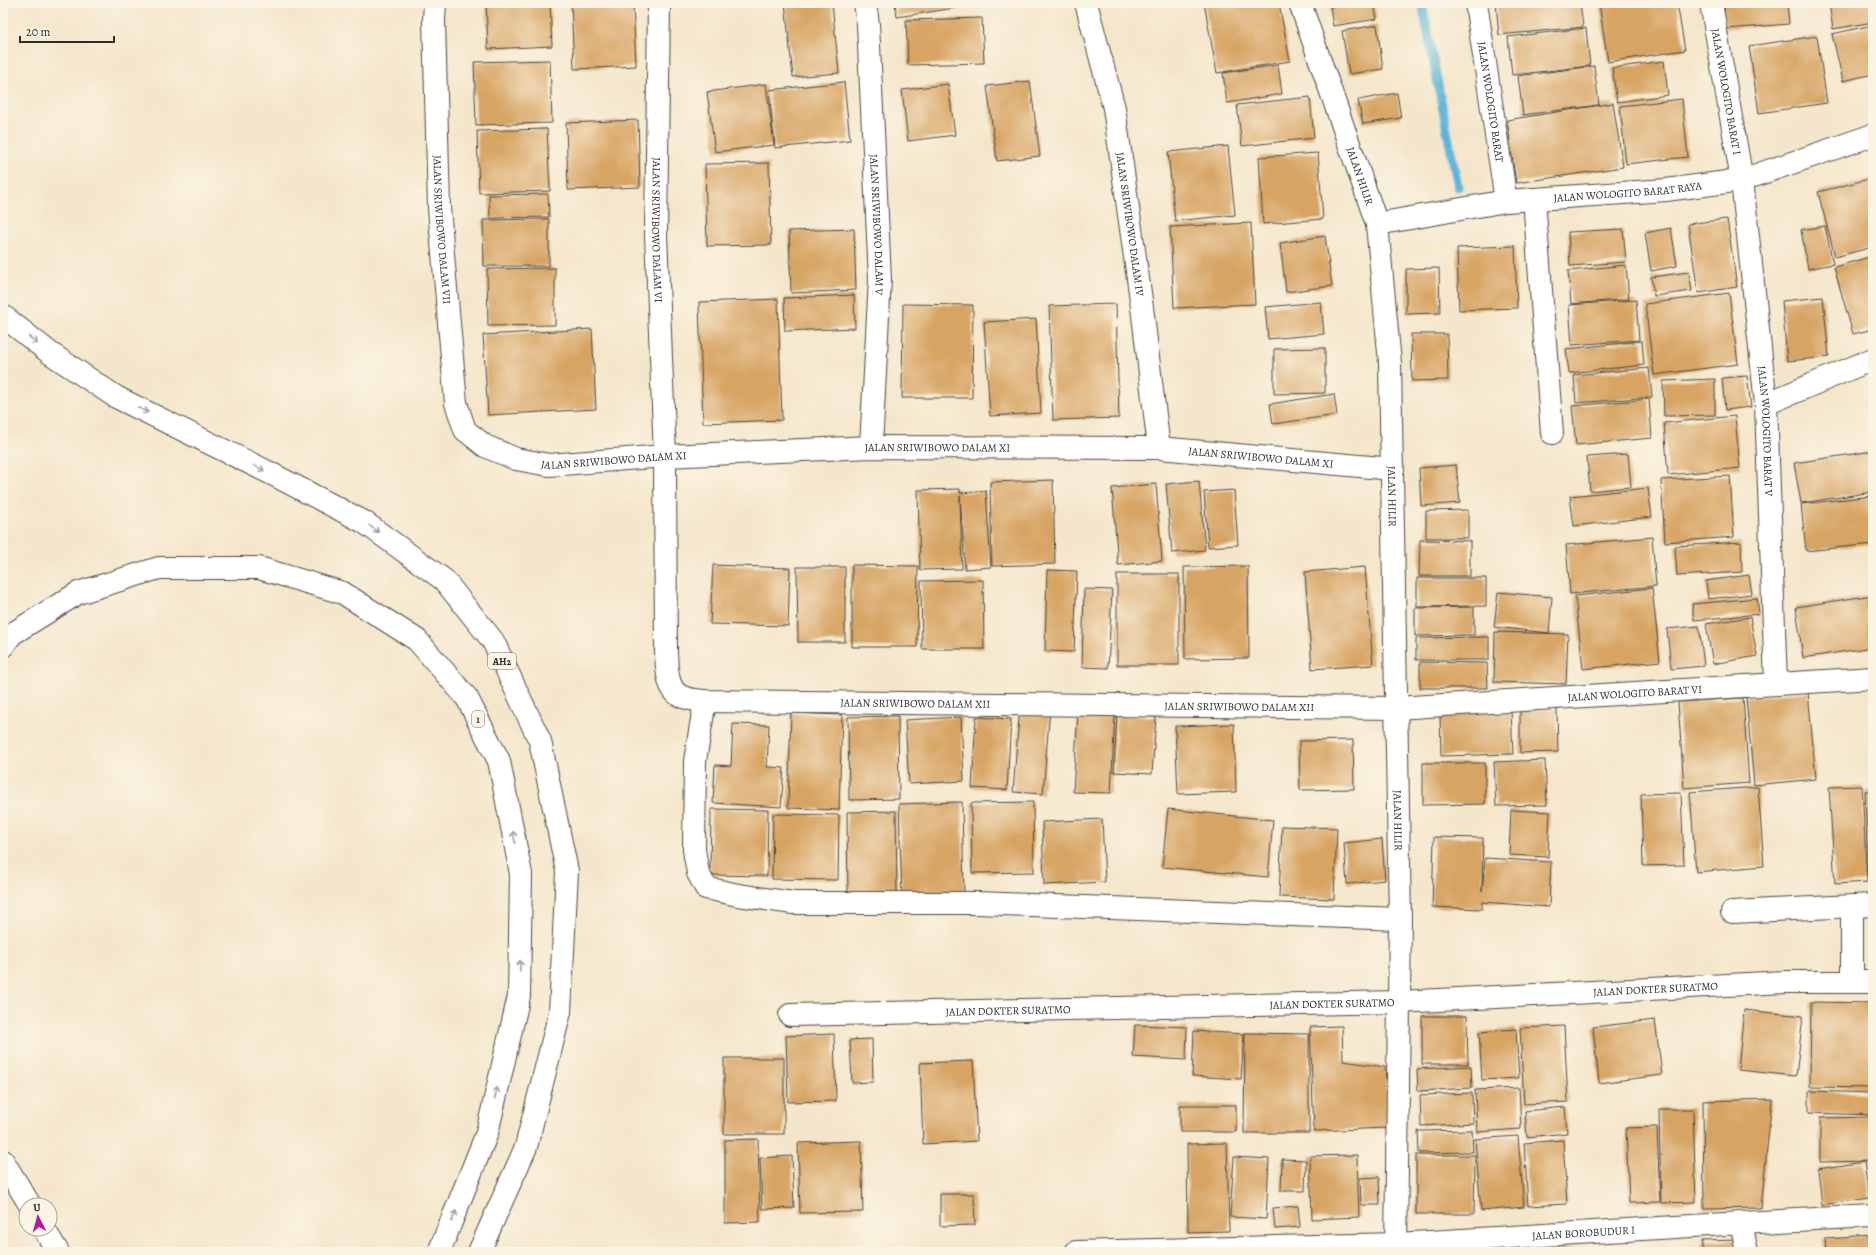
<svg xmlns="http://www.w3.org/2000/svg" width="1876" height="1255" viewBox="0 0 1876 1255" font-family="Alegreya,serif">
	<rect width="100%" height="100%" fill="#fcf5e5"/>
	<filter id="ink" filterUnits="userSpaceOnUse"><feTurbulence type="fractalNoise" baseFrequency=".025" numOctaves="2"/><feDisplacementMap in="SourceGraphic" scale="8" xChannelSelector="R" yChannelSelector="G"/><feConvolveMatrix kernelMatrix="1 2 1 2 8 2 1 2 1" color-interpolation-filters="sRGB"/></filter>
	<filter id="wash" filterUnits="userSpaceOnUse"><feTurbulence type="fractalNoise" baseFrequency=".012" numOctaves="4" result="noise"/><feDisplacementMap in="SourceGraphic" scale="16" xChannelSelector="R" yChannelSelector="G"/><feGaussianBlur stdDeviation="0.9" result="paint"/><feColorMatrix in="noise" values="0 0 0 0 0 0 0 0 0 0 0 0 0 0 0 0 0 1.4 0 .05"/><feComposite in="paint" operator="in"/></filter>
	<g filter="url(#wash)">
		<rect width="100%" height="100%" fill="#f4e6ca"/>
		<g fill="none" stroke-linecap="round" stroke-linejoin="round">
			<path stroke="#5cb4d9" stroke-width="9" d="M 1422,3 L 1458,187"/>
		</g>
		<g id="blocks">
			<g fill="#d7a463">
				<path d="M 486,3 L 550,3 L 552,46 L 488,49 Z"/>
				<path d="M 571,3 L 633,3 L 636,66 L 574,69 Z"/>
				<path d="M 785,3 L 832,3 L 839,73 L 793,77 Z"/>
				<path d="M 895,3 L 954,3 L 955,8 L 897,17 Z"/>
				<path d="M 1204,3 L 1279,3 L 1290,61 L 1217,73 Z"/>
				<path d="M 1356,3 L 1374,3 L 1377,19 L 1333,26 L 1330,7 Z"/>
				<path d="M 1496,3 L 1580,3 L 1583,27 L 1499,35 Z"/>
				<path d="M 1599,3 L 1677,3 L 1685,50 L 1608,62 Z"/>
				<path d="M 1724,3 L 1787,3 L 1789,24 L 1726,29 Z"/>
				<path d="M 1829,3 L 1873,3 L 1873,22 L 1833,29 Z"/>
				<path d="M 982,18 L 984,63 L 908,65 L 906,20 Z"/>
				<path d="M 1377,25 L 1383,69 L 1349,74 L 1342,31 Z"/>
				<path d="M 1869,26 L 1873,42 L 1873,74 L 1843,81 L 1832,34 Z"/>
				<path d="M 1586,28 L 1590,66 L 1512,75 L 1508,37 Z"/>
				<path d="M 1817,36 L 1827,103 L 1759,113 L 1749,46 Z"/>
				<path d="M 550,60 L 552,123 L 476,125 L 474,62 Z"/>
				<path d="M 1664,61 L 1668,95 L 1617,102 L 1612,68 Z"/>
				<path d="M 1278,65 L 1282,94 L 1227,103 L 1223,73 Z"/>
				<path d="M 1594,66 L 1599,105 L 1523,115 L 1518,76 Z"/>
				<path d="M 1030,81 L 1040,156 L 997,161 L 987,86 Z"/>
				<path d="M 844,82 L 850,140 L 775,148 L 769,90 Z"/>
				<path d="M 766,84 L 774,145 L 715,152 L 707,92 Z"/>
				<path d="M 948,84 L 955,135 L 908,141 L 902,90 Z"/>
				<path d="M 1397,93 L 1401,118 L 1363,124 L 1358,100 Z"/>
				<path d="M 1310,97 L 1314,138 L 1242,146 L 1237,105 Z"/>
				<path d="M 1682,99 L 1688,157 L 1626,164 L 1620,106 Z"/>
				<path d="M 1613,103 L 1623,167 L 1516,183 L 1507,120 Z"/>
				<path d="M 638,120 L 640,187 L 568,190 L 566,123 Z"/>
				<path d="M 547,129 L 550,191 L 479,193 L 477,131 Z"/>
				<path d="M 1228,146 L 1235,215 L 1175,221 L 1168,152 Z"/>
				<path d="M 1318,153 L 1323,219 L 1263,224 L 1259,157 Z"/>
				<path d="M 769,163 L 771,245 L 707,246 L 705,164 Z"/>
				<path d="M 1873,178 L 1873,247 L 1835,257 L 1818,192 Z"/>
				<path d="M 548,194 L 549,217 L 490,218 L 489,195 Z"/>
				<path d="M 549,219 L 549,266 L 484,266 L 483,220 Z"/>
				<path d="M 1727,219 L 1737,287 L 1698,293 L 1688,224 Z"/>
				<path d="M 1251,223 L 1255,304 L 1174,308 L 1170,227 Z"/>
				<path d="M 1825,226 L 1833,264 L 1808,269 L 1801,230 Z"/>
				<path d="M 1671,228 L 1677,266 L 1651,271 L 1645,233 Z"/>
				<path d="M 854,229 L 856,290 L 791,293 L 789,231 Z"/>
				<path d="M 1623,229 L 1626,262 L 1570,266 L 1568,232 Z"/>
				<path d="M 1325,236 L 1332,286 L 1286,292 L 1280,243 Z"/>
				<path d="M 1515,246 L 1517,308 L 1459,310 L 1457,248 Z"/>
				<path d="M 1873,256 L 1873,329 L 1853,334 L 1834,267 Z"/>
				<path d="M 1626,265 L 1629,299 L 1571,304 L 1568,271 Z"/>
				<path d="M 555,268 L 555,325 L 488,326 L 487,269 Z"/>
				<path d="M 1439,268 L 1440,313 L 1406,314 L 1406,269 Z"/>
				<path d="M 1689,272 L 1692,291 L 1654,296 L 1651,277 Z"/>
				<path d="M 1729,293 L 1738,364 L 1654,375 L 1645,304 Z"/>
				<path d="M 854,295 L 855,328 L 785,331 L 784,298 Z"/>
				<path d="M 1823,297 L 1829,357 L 1787,361 L 1782,301 Z"/>
				<path d="M 778,299 L 782,420 L 703,423 L 699,302 Z"/>
				<path d="M 1636,300 L 1639,340 L 1572,345 L 1569,305 Z"/>
				<path d="M 1321,302 L 1324,334 L 1268,339 L 1265,307 Z"/>
				<path d="M 903,304 L 973,305 L 972,398 L 902,398 Z"/>
				<path d="M 1116,304 L 1119,418 L 1053,420 L 1049,306 Z"/>
				<path d="M 1036,319 L 1041,413 L 990,416 L 984,322 Z"/>
				<path d="M 592,329 L 596,409 L 488,415 L 483,335 Z"/>
				<path d="M 1411,334 L 1447,334 L 1448,380 L 1412,381 Z"/>
				<path d="M 1642,341 L 1644,365 L 1569,373 L 1566,349 Z"/>
				<path d="M 1325,348 L 1325,393 L 1274,394 L 1274,349 Z"/>
				<path d="M 1649,368 L 1652,397 L 1576,403 L 1574,375 Z"/>
				<path d="M 1747,376 L 1751,407 L 1725,410 L 1722,378 Z"/>
				<path d="M 1715,379 L 1715,415 L 1664,416 L 1663,381 Z"/>
				<path d="M 1334,394 L 1337,415 L 1273,424 L 1270,404 Z"/>
				<path d="M 1649,399 L 1652,438 L 1576,445 L 1572,406 Z"/>
				<path d="M 1735,416 L 1740,468 L 1668,475 L 1664,423 Z"/>
				<path d="M 1873,451 L 1873,492 L 1801,503 L 1794,463 Z"/>
				<path d="M 1628,454 L 1631,487 L 1590,491 L 1587,457 Z"/>
				<path d="M 1456,465 L 1460,503 L 1421,506 L 1419,468 Z"/>
				<path d="M 1730,476 L 1734,537 L 1665,542 L 1661,480 Z"/>
				<path d="M 1053,480 L 1055,564 L 992,566 L 990,482 Z"/>
				<path d="M 1199,481 L 1205,550 L 1172,553 L 1166,484 Z"/>
				<path d="M 1156,484 L 1162,561 L 1118,565 L 1112,488 Z"/>
				<path d="M 1648,488 L 1652,517 L 1574,526 L 1570,496 Z"/>
				<path d="M 960,489 L 960,493 L 986,491 L 991,567 L 965,569 L 960,496 L 962,569 L 920,570 L 918,490 Z"/>
				<path d="M 1234,490 L 1238,545 L 1208,547 L 1204,492 Z"/>
				<path d="M 1873,496 L 1873,544 L 1806,551 L 1801,504 Z"/>
				<path d="M 1468,510 L 1468,538 L 1426,538 L 1426,511 Z"/>
				<path d="M 1652,537 L 1656,586 L 1570,594 L 1566,545 Z"/>
				<path d="M 1420,540 L 1470,541 L 1470,576 L 1419,576 Z"/>
				<path d="M 1741,542 L 1742,572 L 1677,576 L 1675,546 Z"/>
				<path d="M 713,565 L 790,568 L 788,626 L 710,624 Z"/>
				<path d="M 852,565 L 918,566 L 917,647 L 852,647 Z"/>
				<path d="M 1248,566 L 1249,658 L 1185,659 L 1184,567 Z"/>
				<path d="M 797,567 L 845,567 L 845,642 L 798,642 Z"/>
				<path d="M 1365,567 L 1373,665 L 1312,669 L 1305,572 Z"/>
				<path d="M 1047,570 L 1077,571 L 1074,652 L 1045,651 Z"/>
				<rect x="1117" y="574" width="62" height="91"/>
				<path d="M 1749,575 L 1752,594 L 1708,599 L 1706,581 Z"/>
				<path d="M 1417,578 L 1486,578 L 1486,606 L 1417,607 Z"/>
				<path d="M 983,580 L 984,649 L 922,649 L 921,581 Z"/>
				<path d="M 1652,588 L 1660,661 L 1583,669 L 1575,596 Z"/>
				<path d="M 1084,589 L 1112,590 L 1108,668 L 1082,667 Z"/>
				<path d="M 1498,592 L 1552,597 L 1549,633 L 1494,627 Z"/>
				<path d="M 1873,595 L 1873,647 L 1803,658 L 1796,607 Z"/>
				<path d="M 1757,598 L 1759,614 L 1694,620 L 1692,604 Z"/>
				<path d="M 1474,607 L 1474,635 L 1415,636 L 1415,608 Z"/>
				<path d="M 1750,617 L 1757,656 L 1713,664 L 1706,624 Z"/>
				<path d="M 1699,626 L 1704,666 L 1671,669 L 1667,629 Z"/>
				<path d="M 1495,632 L 1568,634 L 1566,684 L 1494,682 Z"/>
				<path d="M 1489,637 L 1489,660 L 1416,660 L 1416,638 Z"/>
				<path d="M 1420,662 L 1487,663 L 1488,688 L 1420,688 Z"/>
				<path d="M 1808,692 L 1816,779 L 1754,785 L 1746,697 Z"/>
				<path d="M 1743,698 L 1749,783 L 1684,788 L 1678,702 Z"/>
				<path d="M 1020,705 L 1050,708 L 1043,794 L 1013,792 Z"/>
				<path d="M 1557,709 L 1558,752 L 1520,753 L 1520,710 Z"/>
				<path d="M 1511,710 L 1513,754 L 1441,756 L 1440,712 Z"/>
				<path d="M 1078,712 L 1115,714 L 1111,793 L 1073,792 Z"/>
				<path d="M 791,713 L 842,715 L 839,810 L 788,808 Z"/>
				<path d="M 1117,715 L 1156,717 L 1152,774 L 1114,772 Z"/>
				<path d="M 898,716 L 899,799 L 849,800 L 848,717 Z"/>
				<path d="M 961,717 L 964,781 L 909,784 L 905,720 Z"/>
				<path d="M 976,717 L 1011,719 L 1007,790 L 972,788 Z"/>
				<path d="M 733,724 L 769,725 L 767,767 L 784,768 L 781,807 L 713,803 L 715,765 L 731,766 Z"/>
				<path d="M 1234,724 L 1236,792 L 1178,794 L 1175,726 Z"/>
				<path d="M 1353,740 L 1354,789 L 1300,790 L 1299,741 Z"/>
				<path d="M 1545,760 L 1547,805 L 1496,806 L 1494,762 Z"/>
				<path d="M 1423,763 L 1485,763 L 1485,804 L 1423,805 Z"/>
				<path d="M 1862,786 L 1867,882 L 1835,884 L 1829,787 Z"/>
				<path d="M 1758,787 L 1764,866 L 1696,872 L 1690,792 Z"/>
				<path d="M 1865,791 L 1873,791 L 1873,873 L 1868,874 Z"/>
				<path d="M 1681,793 L 1684,865 L 1643,866 L 1641,794 Z"/>
				<path d="M 962,802 L 964,897 L 902,898 L 899,804 Z"/>
				<path d="M 1033,802 L 1034,872 L 972,873 L 971,803 Z"/>
				<path d="M 711,809 L 768,810 L 767,876 L 710,875 Z"/>
				<path d="M 1168,809 L 1273,820 L 1268,877 L 1162,867 Z"/>
				<path d="M 1511,810 L 1550,812 L 1548,857 L 1509,855 Z"/>
				<path d="M 896,811 L 897,896 L 848,897 L 847,812 Z"/>
				<path d="M 773,814 L 839,815 L 838,880 L 772,879 Z"/>
				<path d="M 1102,819 L 1105,882 L 1044,885 L 1042,822 Z"/>
				<path d="M 1282,826 L 1337,828 L 1334,899 L 1279,897 Z"/>
				<path d="M 1434,837 L 1483,838 L 1482,892 L 1485,858 L 1551,862 L 1549,907 L 1482,902 L 1482,909 L 1432,907 Z"/>
				<path d="M 1382,839 L 1385,880 L 1347,884 L 1344,843 Z"/>
				<path d="M 1811,1002 L 1873,1003 L 1873,1088 L 1810,1087 Z"/>
				<path d="M 1744,1010 L 1803,1016 L 1796,1076 L 1738,1070 Z"/>
				<path d="M 1422,1016 L 1467,1016 L 1468,1064 L 1422,1064 Z"/>
				<path d="M 1655,1020 L 1662,1075 L 1599,1083 L 1593,1027 Z"/>
				<path d="M 1135,1025 L 1187,1027 L 1186,1060 L 1133,1057 Z"/>
				<path d="M 1342,1026 L 1343,1061 L 1385,1067 L 1387,1104 L 1386,1128 L 1314,1131 L 1310,1027 Z"/>
				<path d="M 1564,1026 L 1568,1102 L 1524,1104 L 1520,1028 Z"/>
				<path d="M 1516,1029 L 1519,1078 L 1482,1080 L 1479,1032 Z"/>
				<path d="M 1194,1031 L 1244,1034 L 1241,1079 L 1192,1076 Z"/>
				<path d="M 1245,1033 L 1309,1034 L 1309,1133 L 1244,1133 Z"/>
				<path d="M 834,1034 L 836,1101 L 788,1102 L 786,1036 Z"/>
				<path d="M 872,1039 L 873,1082 L 852,1083 L 850,1040 Z"/>
				<rect x="724" y="1058" width="60" height="76"/>
				<path d="M 973,1061 L 977,1141 L 923,1144 L 920,1063 Z"/>
				<path d="M 1471,1066 L 1472,1088 L 1418,1091 L 1417,1069 Z"/>
				<path d="M 1519,1088 L 1521,1129 L 1477,1132 L 1475,1090 Z"/>
				<path d="M 1809,1091 L 1873,1093 L 1873,1115 L 1809,1113 Z"/>
				<path d="M 1472,1093 L 1473,1123 L 1421,1126 L 1420,1095 Z"/>
				<path d="M 1772,1099 L 1761,1208 L 1704,1209 L 1703,1101 Z"/>
				<rect x="1180" y="1105" width="56" height="27"/>
				<path d="M 1565,1107 L 1567,1133 L 1527,1137 L 1525,1111 Z"/>
				<path d="M 1659,1109 L 1693,1109 L 1696,1202 L 1661,1203 Z"/>
				<path d="M 1873,1117 L 1873,1161 L 1820,1162 L 1820,1118 Z"/>
				<path d="M 1657,1127 L 1660,1202 L 1629,1203 L 1626,1128 Z"/>
				<path d="M 1472,1130 L 1473,1152 L 1419,1153 L 1418,1131 Z"/>
				<path d="M 1518,1136 L 1524,1207 L 1481,1211 L 1475,1139 Z"/>
				<path d="M 758,1139 L 760,1222 L 725,1223 L 725,1140 Z"/>
				<path d="M 1563,1140 L 1567,1204 L 1528,1206 L 1524,1143 Z"/>
				<path d="M 861,1141 L 863,1212 L 800,1213 L 798,1143 Z"/>
				<path d="M 1227,1143 L 1229,1231 L 1188,1232 L 1187,1144 Z"/>
				<path d="M 1357,1155 L 1359,1217 L 1312,1219 L 1310,1156 Z"/>
				<path d="M 1416,1155 L 1475,1155 L 1474,1214 L 1416,1214 Z"/>
				<path d="M 792,1156 L 794,1208 L 762,1209 L 760,1158 Z"/>
				<path d="M 1234,1157 L 1269,1159 L 1266,1219 L 1230,1217 Z"/>
				<path d="M 1282,1159 L 1306,1160 L 1305,1191 L 1281,1191 Z"/>
				<path d="M 1864,1162 L 1869,1198 L 1822,1205 L 1818,1169 Z"/>
				<path d="M 1379,1177 L 1380,1205 L 1361,1205 L 1360,1178 Z"/>
				<path d="M 940,1194 L 974,1194 L 975,1225 L 940,1226 Z"/>
				<path d="M 1298,1206 L 1300,1227 L 1275,1229 L 1273,1208 Z"/>
				<path d="M 1873,1236 L 1873,1252 L 1825,1252 L 1824,1239 Z"/>
				<path d="M 1740,1240 L 1741,1252 L 1702,1252 L 1702,1241 Z"/>
				<rect x="1560" y="1249" width="33" height="3"/>
			</g>
		</g>
	</g>
	<g filter="url(#ink)">
		<use href="#blocks" fill-opacity="0" stroke="#494743" stroke-width="1"/>
		<g fill="none" stroke-linecap="round" stroke-linejoin="round">
			<g stroke="#494743" stroke-width="24">
				<g id="minor">
					<path id="s1" d="M 435,3 L 434,20 L 439,208 L 456,403 L 465,430 L 485,446 L 516,459 L 549,465 L 665,456 L 871,447 L 1159,448 L 1393,469"/>
					<path id="s2" d="M 659,3 L 656,234 L 665,456 L 666,652 C 667,667 666,691 683,697 C 690,700 698,700 705,701 L 1396,708 L 1873,678"/>
					<path id="s3" d="M 865,3 L 868,24 L 880,279 L 871,447"/>
					<path id="s4" d="M 1086,3 L 1114,108 L 1142,307 L 1159,448"/>
					<path id="s5" d="M 1300,3 L 1377,224 L 1390,363 L 1400,919 L 1396,1252"/>
					<path id="s6" d="M 1476,3 L 1506,201"/>
					<path id="s7" d="M 1711,3 L 1742,180 L 1766,404 L 1776,684"/>
					<path d="M 1534,199 L 1552,433"/>
					<path id="s8" d="M 1377,224 L 1506,201 L 1666,190 L 1742,180 L 1873,135"/>
					<path d="M 1766,404 L 1873,359"/>
					<path d="M 705,701 L 695,761 L 694,850 L 698,873 L 706,888 L 738,895 L 793,903 L 976,903 L 1400,919"/>
					<path d="M 1852,907 L 1852,981"/>
					<path d="M 1732,912 L 1873,905"/>
					<path id="s9" d="M 790,1015 L 1399,1002 L 1786,982 L 1873,982"/>
					<path d="M 1741,1223 L 1873,1216"/>
					<path id="s10" d="M 1076,1252 L 1397,1244 L 1741,1223 L 1747,1252"/>
				</g>
			</g>
			<g stroke="#494743" stroke-width="24">
				<g id="motorway">
					<path d="M 3,316 L 50,353 L 116,397 L 270,473 L 364,522 L 444,580 L 493,641 L 540,741 L 567,871 L 560,1012 L 526,1147 L 479,1252"/>
					<path d="M 3,646 L 12,634 L 78,593 L 159,568 L 259,568 L 343,593 L 417,640 L 467,698 L 499,761 L 521,874 L 519,996 L 487,1133 L 439,1252"/>
					<path d="M 3,1161 L 30,1205"/>
					<path d="M 44,1229 L 58,1252"/>
				</g>
			</g>
			<use href="#minor" stroke="#fff" stroke-width="22"/>
			<use href="#motorway" stroke="#fff" stroke-width="22"/>
		</g>
		<defs><path id="oneway-shaft" d="M-6 0H5M1.5-3L5.5 0L1.5 3" fill="none" stroke-width="1.6" stroke-linecap="round" stroke-linejoin="round"/></defs>
		<g stroke="#a0a0a0">
			<use href="#oneway-shaft" transform="translate(33 340) rotate(39)"/>
			<use href="#oneway-shaft" transform="translate(143 410) rotate(26)"/>
			<use href="#oneway-shaft" transform="translate(259 468) rotate(26)"/>
			<use href="#oneway-shaft" transform="translate(374 529) rotate(36)"/>
			<use href="#oneway-shaft" transform="translate(514 837) rotate(-101)"/>
			<use href="#oneway-shaft" transform="translate(520 966) rotate(-89)"/>
			<use href="#oneway-shaft" transform="translate(496 1093) rotate(-77)"/>
			<use href="#oneway-shaft" transform="translate(454 1216) rotate(-69)"/>
		</g>
	</g>
	<g text-anchor="middle" stroke-width="3" stroke-linejoin="round" paint-order="stroke">
		<g fill="#fcf5e5" stroke="#6a6863" stroke-width="1">
			<rect x="488" y="653" width="28" height="16" rx="3"/>
			<rect x="472" y="711" width="12" height="16" rx="3"/>
		</g>
		<g font-size="10" font-weight="bold" fill="#2b2b2b">
			<text x="502" y="665">AH2</text>
			<text x="478" y="723">1</text>
		</g>
		<g font-size="11" fill="#2b2b2b" stroke="#fcf5e5">
			<text dy="4" stroke="none"><textPath href="#s7" startOffset="90">JALAN WOLOGITO BARAT I</textPath></text>
			<text dy="4" stroke="none"><textPath href="#s6" startOffset="100">JALAN WOLOGITO BARAT</textPath></text>
			<text dy="4" stroke="none"><textPath href="#s5" startOffset="183">JALAN HILIR</textPath></text>
			<text dy="4" stroke="none"><textPath href="#s8" startOffset="253">JALAN WOLOGITO BARAT RAYA</textPath></text>
			<text dy="4" stroke="none"><textPath href="#s4" startOffset="226">JALAN SRIWIBOWO DALAM IV</textPath></text>
			<text dy="4" stroke="none"><textPath href="#s3" startOffset="222">JALAN SRIWIBOWO DALAM V</textPath></text>
			<text dy="4" stroke="none"><textPath href="#s1" startOffset="227">JALAN SRIWIBOWO DALAM VII</textPath></text>
			<text dy="4" stroke="none"><textPath href="#s2" startOffset="227">JALAN SRIWIBOWO DALAM VI</textPath></text>
			<text dy="4" stroke="none"><textPath href="#s7" startOffset="432">JALAN WOLOGITO BARAT V</textPath></text>
			<text dy="4" stroke="none"><textPath href="#s1" startOffset="911">JALAN SRIWIBOWO DALAM XI</textPath></text>
			<text dy="4" stroke="none"><textPath href="#s1" startOffset="1235">JALAN SRIWIBOWO DALAM XI</textPath></text>
			<text dy="4" stroke="none"><textPath href="#s1" startOffset="587">JALAN SRIWIBOWO DALAM XI</textPath></text>
			<text dy="4" stroke="none"><textPath href="#s5" startOffset="507">JALAN HILIR</textPath></text>
			<text dy="4" stroke="none"><textPath href="#s2" startOffset="1653">JALAN WOLOGITO BARAT VI</textPath></text>
			<text dy="4" stroke="none"><textPath href="#s2" startOffset="933">JALAN SRIWIBOWO DALAM XII</textPath></text>
			<text dy="4" stroke="none"><textPath href="#s2" startOffset="1257">JALAN SRIWIBOWO DALAM XII</textPath></text>
			<text dy="4" stroke="none"><textPath href="#s5" startOffset="831">JALAN HILIR</textPath></text>
			<text dy="4" stroke="none"><textPath href="#s9" startOffset="866">JALAN DOKTER SURATMO</textPath></text>
			<text dy="4" stroke="none"><textPath href="#s9" startOffset="542">JALAN DOKTER SURATMO</textPath></text>
			<text dy="4" stroke="none"><textPath href="#s9" startOffset="218">JALAN DOKTER SURATMO</textPath></text>
			<text dy="4" stroke="none"><textPath href="#s10" startOffset="508">JALAN BOROBUDUR I</textPath></text>
		</g>
	</g>
	<rect width="1876" height="1255" fill="none" stroke="#fcf5e5" stroke-width="16"/>
	<g transform="translate(38 1217) rotate(354)"><circle r="19" fill="#fcf5e5" stroke="#a8a49b"/>
	<path d="M0-3L7 15L0 10L-7 15Z" fill="#b5179e"/>
	<text y="-6" font-size="11" font-weight="bold" text-anchor="middle" fill="#2b2b2b">U</text>
	</g>
	<path d="M20 36v6h94v-6" fill="none" stroke="#2b2b2b" stroke-width="2"/>
	<text x="26" y="36" font-size="12" fill="#2b2b2b" stroke="#fcf5e5" stroke-width="3" paint-order="stroke">20 m</text>
</svg>
